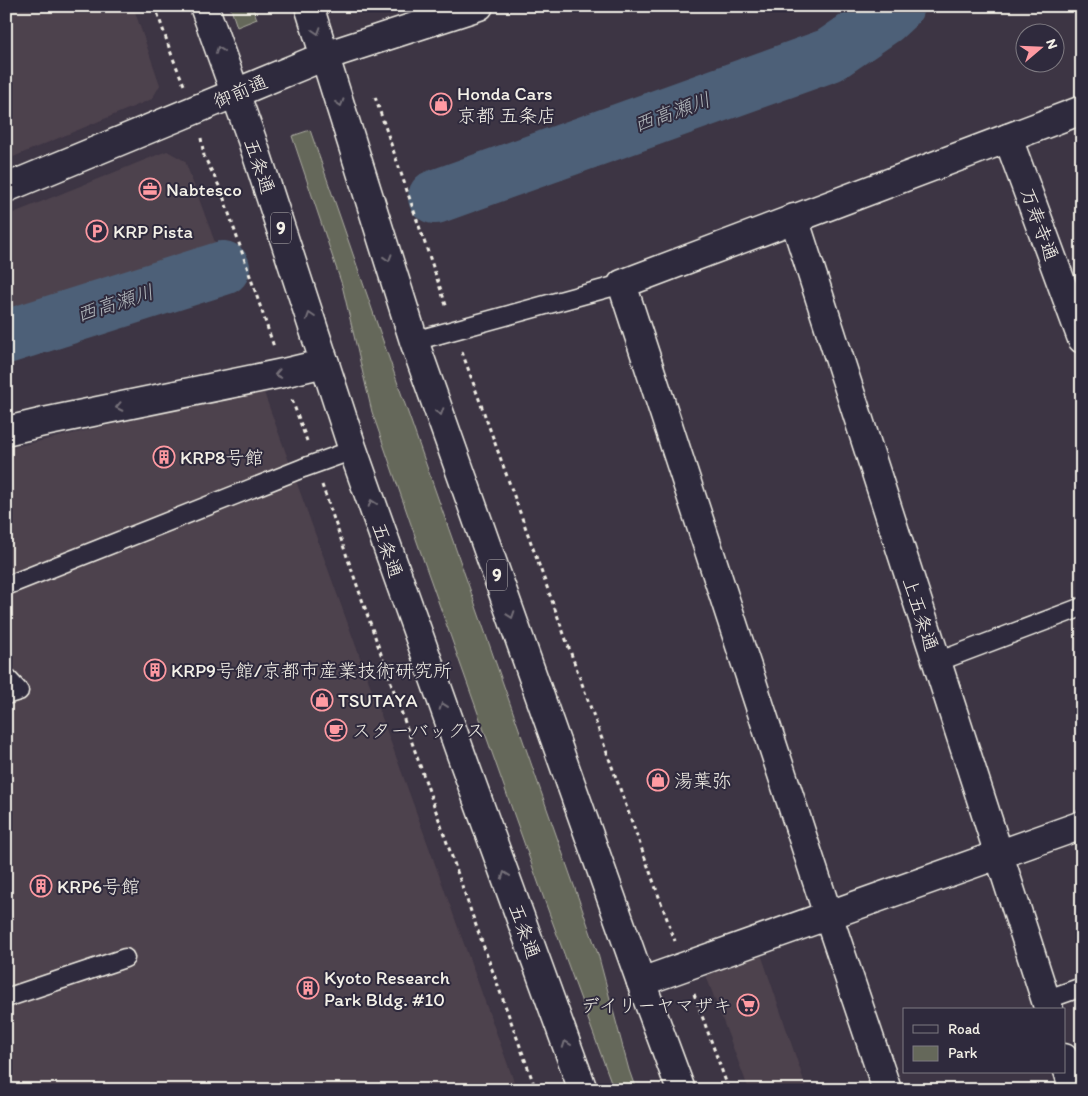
<svg xmlns="http://www.w3.org/2000/svg" width="1088" height="1096" viewBox="0 0 1088 1096" font-family="Itim,'Klee One',sans-serif">
	<rect width="100%" height="100%" fill="#3d3544"/>
	<filter id="ink" filterUnits="userSpaceOnUse"><feTurbulence type="fractalNoise" baseFrequency=".02" numOctaves="2"/><feDisplacementMap in="SourceGraphic" scale="10" xChannelSelector="R" yChannelSelector="G"/><feConvolveMatrix kernelMatrix="1 2 1 2 8 2 1 2 1" color-interpolation-filters="sRGB"/></filter>
	<g filter="url(#ink)">
		<g fill="#4e424d">
			<path d="M 6,6 L 133,6 L 160,85 L 152,99 L 6,160 Z"/>
			<path d="M 167,151 L 185,161 L 220,256 L 11,318 L 6,307 L 6,216 Z"/>
			<path d="M 263,390 L 517,1090 L 6,1090 L 6,449 Z"/>
			<path d="M 761,954 L 807,1090 L 749,1090 L 705,973 Z"/>
		</g>
		<g fill="#65685a" stroke="#acaca1">
			<path d="M 230,6 L 252,6 L 257,19 L 237,27 Z"/>
			<path d="M 310,130 L 400,390 L 598,954 L 629,1070 L 636,1090 L 614,1090 L 544,899 L 422,556 L 372,412 L 342,285 L 292,136 Z"/>
		</g>
		<g fill="none" stroke-linecap="round" stroke-linejoin="round">
			<g stroke="#4d6178" stroke-width="54">
				<path d="M 435,197 L 830,55 L 884,18 L 897,6"/>
				<path d="M 6,337 L 223,268"/>
			</g>
			<g stroke="#f4f1e8" stroke-width="21">
				<g id="service">
					<path d="M 414,341 L 622,284"/>
					<path d="M 6,586 L 303,468 L 353,450"/>
					<path d="M 937,662 L 1082,607"/>
					<path d="M 6,677 L 19,691 L 6,695"/>
					<path d="M 6,998 L 125,958"/>
					<path d="M 1045,1000 L 1082,987"/>
				</g>
			</g>
			<g stroke="#f4f1e8" stroke-width="31">
				<g id="minor">
					<path d="M 1008,138 L 1082,339"/>
					<path d="M 794,218 L 1049,1010"/>
					<path d="M 6,431 L 44,422 L 283,373 L 325,363"/>
					<path d="M 641,982 L 1082,825"/>
					<path d="M 1064,1058 L 1074,1090"/>
					<path d="M 887,1090 L 828,915 L 622,284 L 1082,110"/>
				</g>
			</g>
			<g stroke="#f4f1e8" stroke-width="31">
				<path id="tertiary" d="M 6,188 L 325,56 L 479,6"/>
			</g>
			<g stroke="#f4f1e8" stroke-width="31">
				<g id="trunk">
					<path d="M 204,6 L 252,140 L 353,450 L 462,757 L 583,1090"/>
					<path d="M 309,6 L 414,341 L 641,982 L 681,1090"/>
				</g>
			</g>
			<g stroke="#f4f1e8" stroke-width="3" stroke-dasharray="4 4" stroke-linecap="butt">
				<path d="M 155,6 L 172,56 L 184,85"/>
				<path d="M 375,97 L 447,308"/>
				<path d="M 201,138 L 204,156 L 221,190 L 274,347"/>
				<path d="M 462,352 L 675,941"/>
				<path d="M 292,400 L 307,441"/>
				<path d="M 322,485 L 474,920 L 536,1090"/>
				<path d="M 694,994 L 729,1090"/>
			</g>
			<use href="#service" stroke="#2f2a3d" stroke-width="18"/>
			<use href="#minor" stroke="#2f2a3d" stroke-width="28"/>
			<use href="#tertiary" stroke="#2f2a3d" stroke-width="28"/>
			<use href="#trunk" stroke="#2f2a3d" stroke-width="28"/>
		</g>
		<defs><path id="oneway-chevron" d="M-2-3.5L2.5 0L-2 3.5" fill="none" stroke-width="1.6" stroke-linecap="round" stroke-linejoin="round" transform="scale(1.25)"/></defs>
		<g stroke="#747079">
			<use href="#oneway-chevron" transform="translate(317 31) rotate(72)"/>
			<use href="#oneway-chevron" transform="translate(219 50) rotate(-110)"/>
			<use href="#oneway-chevron" transform="translate(340 103) rotate(73)"/>
			<use href="#oneway-chevron" transform="translate(388 258) rotate(73)"/>
			<use href="#oneway-chevron" transform="translate(310 316) rotate(-108)"/>
			<use href="#oneway-chevron" transform="translate(278 374) rotate(169)"/>
			<use href="#oneway-chevron" transform="translate(119 407) rotate(168)"/>
			<use href="#oneway-chevron" transform="translate(440 412) rotate(71)"/>
			<use href="#oneway-chevron" transform="translate(372 503) rotate(-109)"/>
			<use href="#oneway-chevron" transform="translate(511 615) rotate(71)"/>
			<use href="#oneway-chevron" transform="translate(443 706) rotate(-109)"/>
			<use href="#oneway-chevron" transform="translate(505 875) rotate(-110)"/>
			<use href="#oneway-chevron" transform="translate(566 1044) rotate(-110)"/>
		</g>
	</g>
	<defs>
		<g id="shop-ring" transform="scale(1.125)"><circle r="9.5" fill="#2f2a3d" stroke="#ff9aa2" stroke-width="1.5"/><path d="M-5-2.5h2.3a2.7 3.5 0 0 1 5.4 0H5L5.5 6h-11ZM-1.5-2.5h3a1.5 2.3 0 0 0-3 0Z" fill="#ff9aa2"/></g>
		<g id="office-ring" transform="scale(1.125)"><circle r="9.5" fill="#2f2a3d" stroke="#ff9aa2" stroke-width="1.5"/><path d="M-6-3h4V-5.5h4V-3h4V5H-6ZM-1-4.5V-3h2v-1.5ZM-6 0V1H6V0Z" fill="#ff9aa2"/></g>
		<g id="parking-ring" transform="scale(1.125)"><circle r="9.5" fill="#2f2a3d" stroke="#ff9aa2" stroke-width="1.5"/><path d="M-3.5-5.5H1a3.5 3.5 0 0 1 0 7H-1V5.5H-3.5ZM-1-3.4V-.6H.8a1.4 1.4 0 0 0 0-2.8Z" fill="#ff9aa2"/></g>
		<g id="building-ring" transform="scale(1.125)"><circle r="9.5" fill="#2f2a3d" stroke="#ff9aa2" stroke-width="1.5"/><path d="M-4-6H4V6H1V3H-1V6H-4ZM-2.5-4.3h1.7v1.8h-1.7ZM.8-4.3h1.7v1.8H.8ZM-2.5-1h1.7V.8h-1.7ZM.8-1h1.7V.8H.8Z" fill="#ff9aa2"/></g>
		<g id="cafe-ring" transform="scale(1.125)"><circle r="9.5" fill="#2f2a3d" stroke="#ff9aa2" stroke-width="1.5"/><path d="M-5.5-4.5H6V0H3Q3 3.5 0 3.5H-2.5Q-5.5 3.5-5.5 0ZM3-3.2v2h1.7v-2ZM-6 4.5H4V6H-6Z" fill="#ff9aa2"/></g>
		<g id="supermarket-ring" transform="scale(1.125)"><circle r="9.5" fill="#2f2a3d" stroke="#ff9aa2" stroke-width="1.5"/><path d="M-6-5.5h2.5l.6 2H6L4.5 2H-2.5L-4.4-4H-6ZM-1.5 3.2a1.3 1.3 0 1 0 .1 0ZM3 3.2a1.3 1.3 0 1 0 .1 0Z" fill="#ff9aa2"/></g>
	</defs>
	<g fill-rule="evenodd">
		<use href="#shop-ring" x="441" y="104"/>
		<use href="#office-ring" x="150" y="189"/>
		<use href="#parking-ring" x="97" y="231"/>
		<use href="#building-ring" x="164" y="457"/>
		<use href="#building-ring" x="155" y="670"/>
		<use href="#shop-ring" x="322" y="700"/>
		<use href="#cafe-ring" x="336" y="730"/>
		<use href="#shop-ring" x="658" y="780"/>
		<use href="#building-ring" x="41" y="886"/>
		<use href="#building-ring" x="308" y="988"/>
		<use href="#supermarket-ring" x="748" y="1005"/>
	</g>
	<g text-anchor="middle" stroke-width="4" stroke-linejoin="round" paint-order="stroke">
		<g fill="#2f2a3d" stroke="#b9b5b5" stroke-width="1">
			<rect x="271" y="212.5" width="20" height="31" rx="4"/>
			<rect x="487" y="559.5" width="20" height="31" rx="4"/>
		</g>
		<g font-size="18" font-weight="bold" fill="#f4f1e8">
			<text x="281" y="234">9</text>
			<text x="497" y="581">9</text>
		</g>
		<g font-size="19" fill="#f4f1e8" stroke="#2f2a3d">
			<text transform="translate(240 91) rotate(-23)" y="7">御前通</text>
			<text transform="translate(260 166) rotate(71)" y="7">五条通</text>
			<text transform="translate(1040 224) rotate(70)" y="7">万寿寺通</text>
			<text transform="translate(388 550) rotate(71)" y="7">五条通</text>
			<text transform="translate(921 614) rotate(72)" y="7">上五条通</text>
			<text transform="translate(525 931) rotate(70)" y="7">五条通</text>
		</g>
		<g font-size="19" fill="#f4f1e8" stroke="#2f2a3d" text-anchor="start">
			<text x="457" y="100">Honda Cars<tspan x="457" dy="22">京都 五条店</tspan></text>
			<text x="166" y="196">Nabtesco</text>
			<text x="113" y="238">KRP Pista</text>
			<text x="180" y="464">KRP8号館</text>
			<text x="171" y="677">KRP9号館/京都市産業技術研究所</text>
			<text x="338" y="707">TSUTAYA</text>
			<text x="352" y="737">スターバックス</text>
			<text x="674" y="787">湯葉弥</text>
			<text x="57" y="893">KRP6号館</text>
			<text x="324" y="984">Kyoto Research<tspan x="324" dy="22">Park Bldg. #10</tspan></text>
			<text x="732" y="1012" text-anchor="end">デイリーヤマザキ</text>
		</g>
		<g font-size="20" font-style="italic" fill="#b1b7bb" stroke="#2f2a3d">
			<text transform="translate(672 112) rotate(-20)" y="7">西高瀬川</text>
			<text transform="translate(115 303) rotate(-18)" y="7">西高瀬川</text>
		</g>
	</g>
	<rect width="1088" height="1096" fill="none" stroke="#2f2a3d" stroke-width="25"/>
	<rect x="12" y="12" width="1063" height="1071" fill="none" stroke="#f4f1e8" stroke-width="2" filter="url(#ink)"/>
	<rect x="903" y="1008" width="162" height="65" fill="#2f2a3d" stroke="#7e7a81"/>
	<rect x="913" y="1025" width="25" height="8" fill="#2f2a3d" stroke="#7e7a81"/>
	<text x="948" y="1034" font-size="15" fill="#f4f1e8">Road</text>
	<rect x="913" y="1046" width="25" height="15" fill="#65685a" stroke="#7e7a81"/>
	<text x="948" y="1058" font-size="15" fill="#f4f1e8">Park</text>
	<g transform="translate(1040 48) rotate(71)"><circle r="24" fill="#2f2a3d" stroke="#7e7a81"/>
	<path d="M0-4L9 19L0 12L-9 19Z" fill="#ff9aa2"/>
	<text y="-8" font-size="14" font-weight="bold" text-anchor="middle" fill="#f4f1e8">N</text>
	</g>
</svg>
